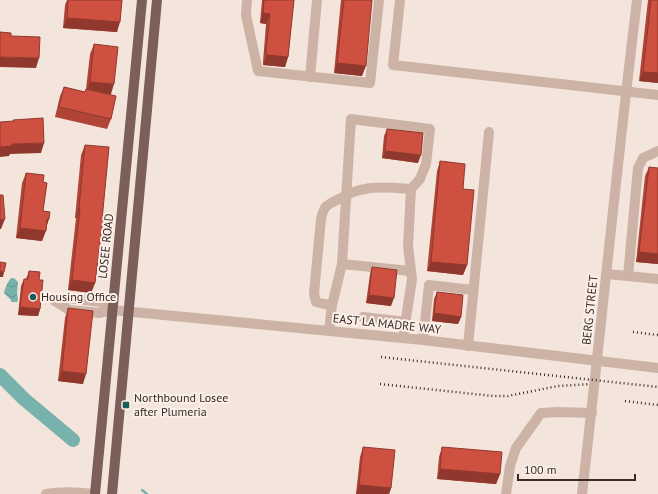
<svg xmlns="http://www.w3.org/2000/svg" width="658" height="494" viewBox="0 0 658 494" font-family="'PT Sans',sans-serif">
	<defs>
		<pattern id="water-waves" width="16" height="10" patternUnits="userSpaceOnUse"><rect width="16" height="10" fill="#78b2ad"/><path d="M0 5q4-4 8 0t8 0" fill="none" stroke="#63918d"/></pattern>
	</defs>
	<rect width="100%" height="100%" fill="#f3e5db"/>
	<path fill="url(#water-waves)" d="M 11,278 L 14,278 L 18,282 L 17,293 L 18,300 L 17,302 L 11,302 L 11,300 L 4,293 C 5,288 8,281 11,278 Z"/>
	<g fill="none" stroke-linecap="round" stroke-linejoin="round">
		<path stroke="#78b2ad" stroke-width="2.5" d="M 142,490 L 147,494"/>
		<path stroke="#78b2ad" stroke-width="14" d="M 0,375 L 24,399 L 73,440"/>
		<g stroke="#ccb3a6" stroke-width="10">
			<path d="M 247,0 L 246,15 L 258,71 L 370,83 L 379,0"/>
			<path d="M 400,0 L 393,65 L 658,95"/>
			<path d="M 310,77 L 317,0"/>
			<path d="M 607,274 L 658,279"/>
			<path d="M 628,276 L 638,168 L 643,158 L 658,151"/>
			<path d="M 55,301 L 69,310 L 100,313 L 112,310 L 423,340 L 658,368"/>
			<path d="M 55,301 L 68,298 L 100,302 L 112,310"/>
			<path d="M 332,305 L 324,304 L 316,302 L 314,294 L 321,219 C 324,205 327,205 339,199 C 346,195 356,190 365,189 C 380,186 396,188 411,189"/>
			<path d="M 363,317 L 406,322"/>
			<path d="M 329,331 L 332,305 L 342,264"/>
			<path d="M 403,338 L 412,279 L 408,246 L 411,189 L 420,179 L 426,164 L 430,129 L 351,119 L 342,264 L 410,271"/>
			<path d="M 423,340 L 429,285 L 473,290"/>
			<path d="M 468,346 L 489,132"/>
			<path d="M 46,494 C 62,491 78,492 94,494"/>
			<path d="M 506,494 L 510,466 L 516,448 L 541,413 L 558,412 L 592,413"/>
			<path d="M 582,494 C 601,329 617,164 637,0"/>
		</g>
		<g stroke="#7b5f58" stroke-width="10">
			<path d="M 95,494 L 142,0"/>
			<path d="M 112,494 L 157,0"/>
		</g>
		<g stroke="#382a27" stroke-width="2.5" stroke-dasharray="1 3" stroke-linecap="butt">
			<path d="M 633,332 L 658,335"/>
			<path d="M 381,357 L 658,387"/>
			<path d="M 380,384 L 493,396 L 508,396 L 558,386 L 590,384"/>
			<path d="M 625,401 L 658,405"/>
		</g>
	</g>
	<g fill="#b04537">
		<path d="M 67,0 L 122,0 L 117,32 L 63,28 L 65,5 Z"/>
		<path d="M 262,0 L 294,0 L 288,57 L 285,67 L 263,65 L 263,62 L 266,24 L 260,23 Z"/>
		<path d="M 341,0 L 372,0 L 362,76 L 334,73 Z"/>
		<path d="M 648,0 L 658,0 L 658,83 L 639,81 Z"/>
		<path d="M 94,44 L 111,94 L 105,93 L 111,119 L 107,129 L 55,117 L 60,96 L 64,87 L 85,92 L 86,89 L 90,54 Z"/>
		<path d="M 387,129 L 418,163 L 382,158 L 384,136 Z"/>
		<path d="M 85,145 L 95,283 L 91,293 L 68,290 L 76,218 L 75,218 L 81,155 Z"/>
		<path d="M 440,161 L 463,189 L 467,265 L 463,275 L 427,271 L 437,171 Z"/>
		<path d="M 649,167 L 658,168 L 658,264 L 636,262 L 645,176 Z"/>
		<path d="M 26,173 L 43,182 L 43,211 L 49,219 L 42,241 L 16,238 L 22,183 Z"/>
		<path d="M 372,267 L 391,306 L 366,303 L 370,274 Z"/>
		<path d="M 29,271 L 39,280 L 40,309 L 38,316 L 18,315 L 21,286 L 24,279 L 26,279 Z"/>
		<path d="M 437,292 L 461,317 L 458,324 L 432,321 L 434,299 Z"/>
		<path d="M 68,308 L 83,384 L 58,381 L 65,318 Z"/>
		<path d="M 363,447 L 391,488 L 389,494 L 356,494 L 360,457 Z"/>
		<path d="M 442,447 L 500,474 L 496,484 L 437,479 L 439,457 Z"/>
	</g>
	<g fill="#90382d">
		<path d="M 263,13 L 270,14 L 266,24 L 260,23 Z"/>
		<path d="M 67,18 L 120,22 L 117,32 L 63,28 Z"/>
		<path d="M 267,55 L 288,57 L 285,67 L 263,65 Z"/>
		<path d="M 0,57 L 39,58 L 36,68 L 0,67 Z"/>
		<path d="M 337,63 L 366,66 L 362,76 L 334,73 Z"/>
		<path d="M 643,72 L 658,73 L 658,83 L 639,81 Z"/>
		<path d="M 90,82 L 114,84 L 111,94 L 86,92 Z"/>
		<path d="M 44,143 L 41,153 L 10,154 L 9,156 L 0,157 L 0,147 L 12,144 Z"/>
		<path d="M 385,151 L 421,155 L 418,163 L 382,158 Z"/>
		<path d="M 79,208 L 80,209 L 76,218 L 75,218 Z"/>
		<path d="M 5,219 L 1,229 L 0,229 L 0,220 Z"/>
		<path d="M 47,219 L 49,219 L 45,229 Z"/>
		<path d="M 20,228 L 46,231 L 42,241 L 16,238 Z"/>
		<path d="M 639,252 L 658,254 L 658,264 L 636,262 Z"/>
		<path d="M 431,262 L 467,265 L 463,275 L 427,271 Z"/>
		<path d="M 0,271 L 4,272 L 3,277 L 0,277 Z"/>
		<path d="M 72,280 L 95,283 L 91,293 L 68,290 Z"/>
		<path d="M 369,295 L 394,298 L 391,306 L 366,303 Z"/>
		<path d="M 20,307 L 40,309 L 38,316 L 18,315 Z"/>
		<path d="M 434,313 L 461,317 L 458,324 L 432,321 Z"/>
		<path d="M 62,371 L 86,374 L 83,384 L 58,381 Z"/>
		<path d="M 440,469 L 500,474 L 496,484 L 437,479 Z"/>
		<path d="M 359,485 L 391,488 L 389,494 L 356,494 Z"/>
	</g>
	<g fill="#cd5040" stroke="#90382d">
		<path d="M 68,0 L 122,0 L 120,22 L 67,18 Z"/>
		<path d="M 264,0 L 294,0 L 288,57 L 267,55 L 266,52 L 270,14 L 263,13 Z"/>
		<path d="M 344,0 L 372,0 L 366,66 L 337,63 Z"/>
		<path d="M 651,0 L 658,0 L 658,73 L 643,72 Z"/>
		<path d="M 0,32 L 11,33 L 11,36 L 40,37 L 39,58 L 0,57 Z"/>
		<path d="M 94,44 L 118,47 L 114,84 L 90,82 Z"/>
		<path d="M 64,87 L 85,92 L 86,89 L 116,96 L 111,119 L 59,107 Z"/>
		<path d="M 43,118 L 44,143 L 12,144 L 12,146 L 0,147 L 0,122 L 14,121 L 13,120 Z"/>
		<path d="M 387,129 L 423,133 L 421,155 L 385,151 Z"/>
		<path d="M 85,145 L 109,147 L 102,220 L 103,220 L 95,283 L 72,280 L 80,209 L 79,208 Z"/>
		<path d="M 440,161 L 465,164 L 463,189 L 474,190 L 467,265 L 431,262 Z"/>
		<path d="M 649,167 L 658,168 L 658,254 L 639,252 Z"/>
		<path d="M 26,173 L 44,175 L 43,182 L 47,183 L 43,211 L 50,212 L 49,219 L 47,219 L 46,231 L 20,228 Z"/>
		<path d="M 0,195 L 3,195 L 5,219 L 0,220 Z"/>
		<path d="M 0,262 L 6,263 L 4,272 L 0,271 Z"/>
		<path d="M 372,267 L 397,270 L 394,298 L 369,295 Z"/>
		<path d="M 29,271 L 40,272 L 39,280 L 43,280 L 40,309 L 20,307 L 24,279 L 28,279 Z"/>
		<path d="M 437,292 L 463,295 L 461,317 L 434,313 Z"/>
		<path d="M 68,308 L 93,311 L 86,374 L 62,371 Z"/>
		<path d="M 363,447 L 395,450 L 391,488 L 359,485 Z"/>
		<path d="M 442,447 L 502,452 L 500,474 L 440,469 Z"/>
	</g>
	<g fill="#1a5c58" stroke="#fbefe8" stroke-width="1.5">
		<circle cx="33" cy="297" r="4"/>
		<rect x="122" y="401" width="8" height="8" rx="2"/>
	</g>
	<g text-anchor="middle" stroke-width="4" stroke-linejoin="round" paint-order="stroke">
		<g font-size="12" fill="#382a27" stroke="#fbefe8">
			<text transform="translate(106 246) rotate(-84)" y="4">LOSEE ROAD</text>
			<text transform="translate(590 310) rotate(-84)" y="4">BERG STREET</text>
			<text transform="translate(387 324) rotate(6)" y="4">EAST LA MADRE WAY</text>
		</g>
		<g font-size="12" fill="#382a27" stroke="#fbefe8" text-anchor="start">
			<text x="41" y="301">Housing Office</text>
			<text x="134" y="402">Northbound Losee<tspan x="134" dy="14">after Plumeria</tspan></text>
		</g>
	</g>
	<path d="M518 474v6h117v-6" fill="none" stroke="#382a27" stroke-width="2"/>
	<text x="524" y="474" font-size="12" fill="#382a27" stroke="#fbefe8" stroke-width="3" paint-order="stroke">100 m</text>
</svg>
